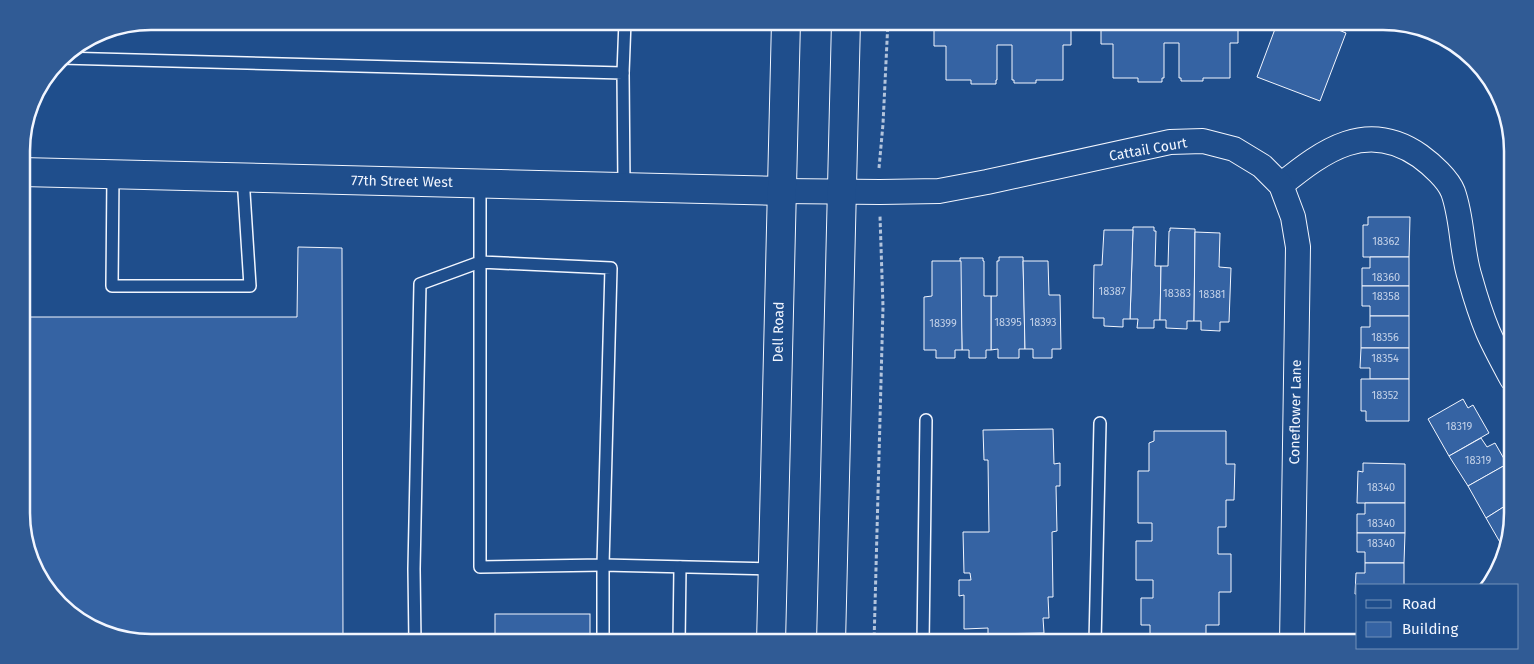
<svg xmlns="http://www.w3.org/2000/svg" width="1534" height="664" viewBox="0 0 1534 664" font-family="'Fira Sans',sans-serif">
	<rect width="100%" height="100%" fill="#1f4e8c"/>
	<g fill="#3563a3" stroke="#f2f6ff">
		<path d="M 934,21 L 1071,21 L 1071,45 L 1063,45 L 1063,80 L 1036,80 L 1036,83 L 1014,83 L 1014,80 L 1012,80 L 1012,45 L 997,45 L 997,80 L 996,80 L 996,84 L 971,84 L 971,80 L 946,80 L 946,46 L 934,46 Z"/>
		<path d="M 1101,21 L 1238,21 L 1238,43 L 1230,43 L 1230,78 L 1203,78 L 1203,81 L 1181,81 L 1181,78 L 1179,78 L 1179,43 L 1164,43 L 1164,78 L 1162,78 L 1162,82 L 1138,82 L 1138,78 L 1113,78 L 1113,44 L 1101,44 Z"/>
		<path d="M 1278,21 L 1317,21 L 1346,33 L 1320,101 L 1257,77 Z"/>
		<path d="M 1368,217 L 1410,217 L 1409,257 L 1363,257 L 1363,225 L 1368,225 Z"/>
		<path d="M 1133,227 L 1154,227 L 1154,231 L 1156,231 L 1155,266 L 1161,266 L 1160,320 L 1154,320 L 1154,328 L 1137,328 L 1138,319 L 1130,319 Z"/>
		<path d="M 1170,228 L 1195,229 L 1194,321 L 1187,321 L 1187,329 L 1166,328 L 1166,320 L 1160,320 L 1161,266 L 1168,266 L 1169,231 L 1170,231 Z"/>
		<path d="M 1104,230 L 1133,230 L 1130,319 L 1123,319 L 1123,327 L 1104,326 L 1104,318 L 1093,318 L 1094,265 L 1102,265 Z"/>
		<path d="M 1195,232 L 1220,233 L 1219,267 L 1231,268 L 1229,322 L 1220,322 L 1220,331 L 1201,330 L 1201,321 L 1194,321 Z"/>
		<path d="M 298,247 L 342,248 L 343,643 L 151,643 L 101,633 L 48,592 L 22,530 L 22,317 L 297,317 Z"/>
		<path d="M 999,257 L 1023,257 L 1025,349 L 1019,349 L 1019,358 L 998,358 L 998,349 L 991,350 L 991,296 L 997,296 L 997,261 L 999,261 Z"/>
		<path d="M 1370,257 L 1409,257 L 1409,286 L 1362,286 L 1362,268 L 1370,268 Z"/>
		<path d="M 960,258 L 983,258 L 983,261 L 984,261 L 984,296 L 991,296 L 991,350 L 986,350 L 986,358 L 969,358 L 969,350 L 962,350 Z"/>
		<path d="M 932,261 L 961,261 L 962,350 L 955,350 L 955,358 L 936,358 L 936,350 L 924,350 L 924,297 L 932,296 Z"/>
		<path d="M 1023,261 L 1048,261 L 1049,295 L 1060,295 L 1061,349 L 1052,349 L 1052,358 L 1033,358 L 1033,349 L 1025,349 Z"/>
		<path d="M 1362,286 L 1409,286 L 1409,316 L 1370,316 L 1370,306 L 1362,306 Z"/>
		<path d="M 1370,316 L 1409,316 L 1409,348 L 1361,348 L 1361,327 L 1370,327 Z"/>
		<path d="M 1361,348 L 1409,348 L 1409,379 L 1370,379 L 1370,368 L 1360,368 Z"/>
		<path d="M 1361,379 L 1409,379 L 1409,421 L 1366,421 L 1366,411 L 1361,411 Z"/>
		<path d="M 1463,399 L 1468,408 L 1473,405 L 1489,433 L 1449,456 L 1428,419 Z"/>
		<path d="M 1053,429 L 1054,464 L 1060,463 L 1060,486 L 1056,486 L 1057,531 L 1052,532 L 1053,597 L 1048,597 L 1049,618 L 1043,618 L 1044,633 L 988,634 L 988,628 L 964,629 L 964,595 L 959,596 L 959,580 L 971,580 L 970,573 L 964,573 L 963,532 L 989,532 L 988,460 L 984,460 L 983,430 Z"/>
		<path d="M 1154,431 L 1226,431 L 1226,464 L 1235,464 L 1234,500 L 1226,500 L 1226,527 L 1218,527 L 1218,554 L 1231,554 L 1231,592 L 1219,592 L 1219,625 L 1206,625 L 1206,637 L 1150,636 L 1150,625 L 1141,625 L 1141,598 L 1153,598 L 1153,580 L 1136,580 L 1136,541 L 1152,541 L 1152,523 L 1138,523 L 1138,471 L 1149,471 L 1149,443 L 1154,441 Z"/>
		<path d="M 1481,438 L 1487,447 L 1495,443 L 1507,464 L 1468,486 L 1449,456 Z"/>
		<path d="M 1363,463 L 1405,464 L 1405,503 L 1357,503 L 1358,471 L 1363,472 Z"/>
		<path d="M 1507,464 L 1513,474 L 1513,501 L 1486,518 L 1468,486 Z"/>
		<path d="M 1513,501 L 1513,513 L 1505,551 L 1486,518 Z"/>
		<path d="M 1365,503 L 1405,503 L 1405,533 L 1357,533 L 1357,514 L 1365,514 Z"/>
		<path d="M 1357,533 L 1405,533 L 1404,563 L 1365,563 L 1365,552 L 1357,552 Z"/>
		<path d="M 1365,563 L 1404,563 L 1404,585 L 1358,585 L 1358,594 L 1355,594 L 1356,573 L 1365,573 Z"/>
		<rect x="495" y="614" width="95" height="29"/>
	</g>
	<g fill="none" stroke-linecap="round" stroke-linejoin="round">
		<g stroke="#f2f6ff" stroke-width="14">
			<g id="service">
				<path d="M 61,58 L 623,73 L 624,186"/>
				<path d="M 623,73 L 625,21"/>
				<path d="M 113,174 L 112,286 L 250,286 L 243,177"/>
				<path d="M 415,643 L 414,569 L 420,284 L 480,262 L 611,268 L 603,565 L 480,567 L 480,183"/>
				<path d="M 603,643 L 603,565 L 772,569"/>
				<path d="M 679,643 L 680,567"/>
				<path d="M 923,643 L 926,420"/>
				<path d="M 1095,643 L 1100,423"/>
			</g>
		</g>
		<g stroke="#f2f6ff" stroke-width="26">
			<g id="minor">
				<path d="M 1281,185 C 1324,150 1367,119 1420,156 C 1431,164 1448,179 1453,192 C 1463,220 1461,250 1470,278 C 1475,296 1481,315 1488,332 C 1495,348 1504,364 1512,379"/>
				<path d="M 782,191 L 880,192 L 939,191 L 987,182 L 1170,142 L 1203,141 L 1234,149 L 1262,166 L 1281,185 L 1293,217 L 1298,247 L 1292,643"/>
			</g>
		</g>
		<g stroke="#f2f6ff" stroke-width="30">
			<g id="tertiary">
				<path d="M 22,172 L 782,191"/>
				<path d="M 771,643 L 786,21"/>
				<path d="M 831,643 L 846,21"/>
			</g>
		</g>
		<g stroke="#b3c4dc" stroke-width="3" stroke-dasharray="4 2.5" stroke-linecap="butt">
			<path d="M 879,168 L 883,124 L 888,21"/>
			<path d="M 874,643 L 883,307 L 880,216"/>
		</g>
		<use href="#service" stroke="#1f4e8c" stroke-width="11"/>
		<use href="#minor" stroke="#1f4e8c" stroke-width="24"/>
		<use href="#tertiary" stroke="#1f4e8c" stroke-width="28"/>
	</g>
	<g text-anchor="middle" stroke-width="4" stroke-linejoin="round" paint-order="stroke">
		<g font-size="11" fill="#c3d1e8">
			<text x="1386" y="245">18362</text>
			<text x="1386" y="281">18360</text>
			<text x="1112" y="295">18387</text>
			<text x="1177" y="297">18383</text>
			<text x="1212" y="298">18381</text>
			<text x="1386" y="300">18358</text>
			<text x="1008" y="326">18395</text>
			<text x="1043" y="326">18393</text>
			<text x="943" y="327">18399</text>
			<text x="1385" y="341">18356</text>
			<text x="1385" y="362">18354</text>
			<text x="1385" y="399">18352</text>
			<text x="1459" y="430">18319</text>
			<text x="1478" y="464">18319</text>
			<text x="1381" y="491">18340</text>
			<text x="1381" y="527">18340</text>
			<text x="1381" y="547">18340</text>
		</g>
		<g font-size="14" fill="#f2f6ff" stroke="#1f4e8c">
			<text transform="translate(1148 149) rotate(-10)" y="5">Cattail Court</text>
			<text transform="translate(402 181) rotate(1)" y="5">77th Street West</text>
			<text transform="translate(778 332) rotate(-89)" y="5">Dell Road</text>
			<text transform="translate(1295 412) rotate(-89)" y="5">Coneflower Lane</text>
		</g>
	</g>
	<path d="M0 0H1534V664H0ZM151 30H1383A121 121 0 0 1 1504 151V513A121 121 0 0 1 1383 634H151A121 121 0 0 1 30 513V151A121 121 0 0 1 151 30Z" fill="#305b95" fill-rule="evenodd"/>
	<path fill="none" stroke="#f2f6ff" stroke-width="2.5" d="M151 30H1383A121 121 0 0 1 1504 151V513A121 121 0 0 1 1383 634H151A121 121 0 0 1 30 513V151A121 121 0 0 1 151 30Z"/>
	<rect x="1356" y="584" width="162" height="65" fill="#1f4e8c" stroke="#7391ba"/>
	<rect x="1366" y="600" width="25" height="8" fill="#1f4e8c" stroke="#7391ba"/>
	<text x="1402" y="609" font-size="15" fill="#f2f6ff">Road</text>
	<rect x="1366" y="622" width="25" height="15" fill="#3563a3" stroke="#7391ba"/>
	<text x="1402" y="634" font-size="15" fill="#f2f6ff">Building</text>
</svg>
